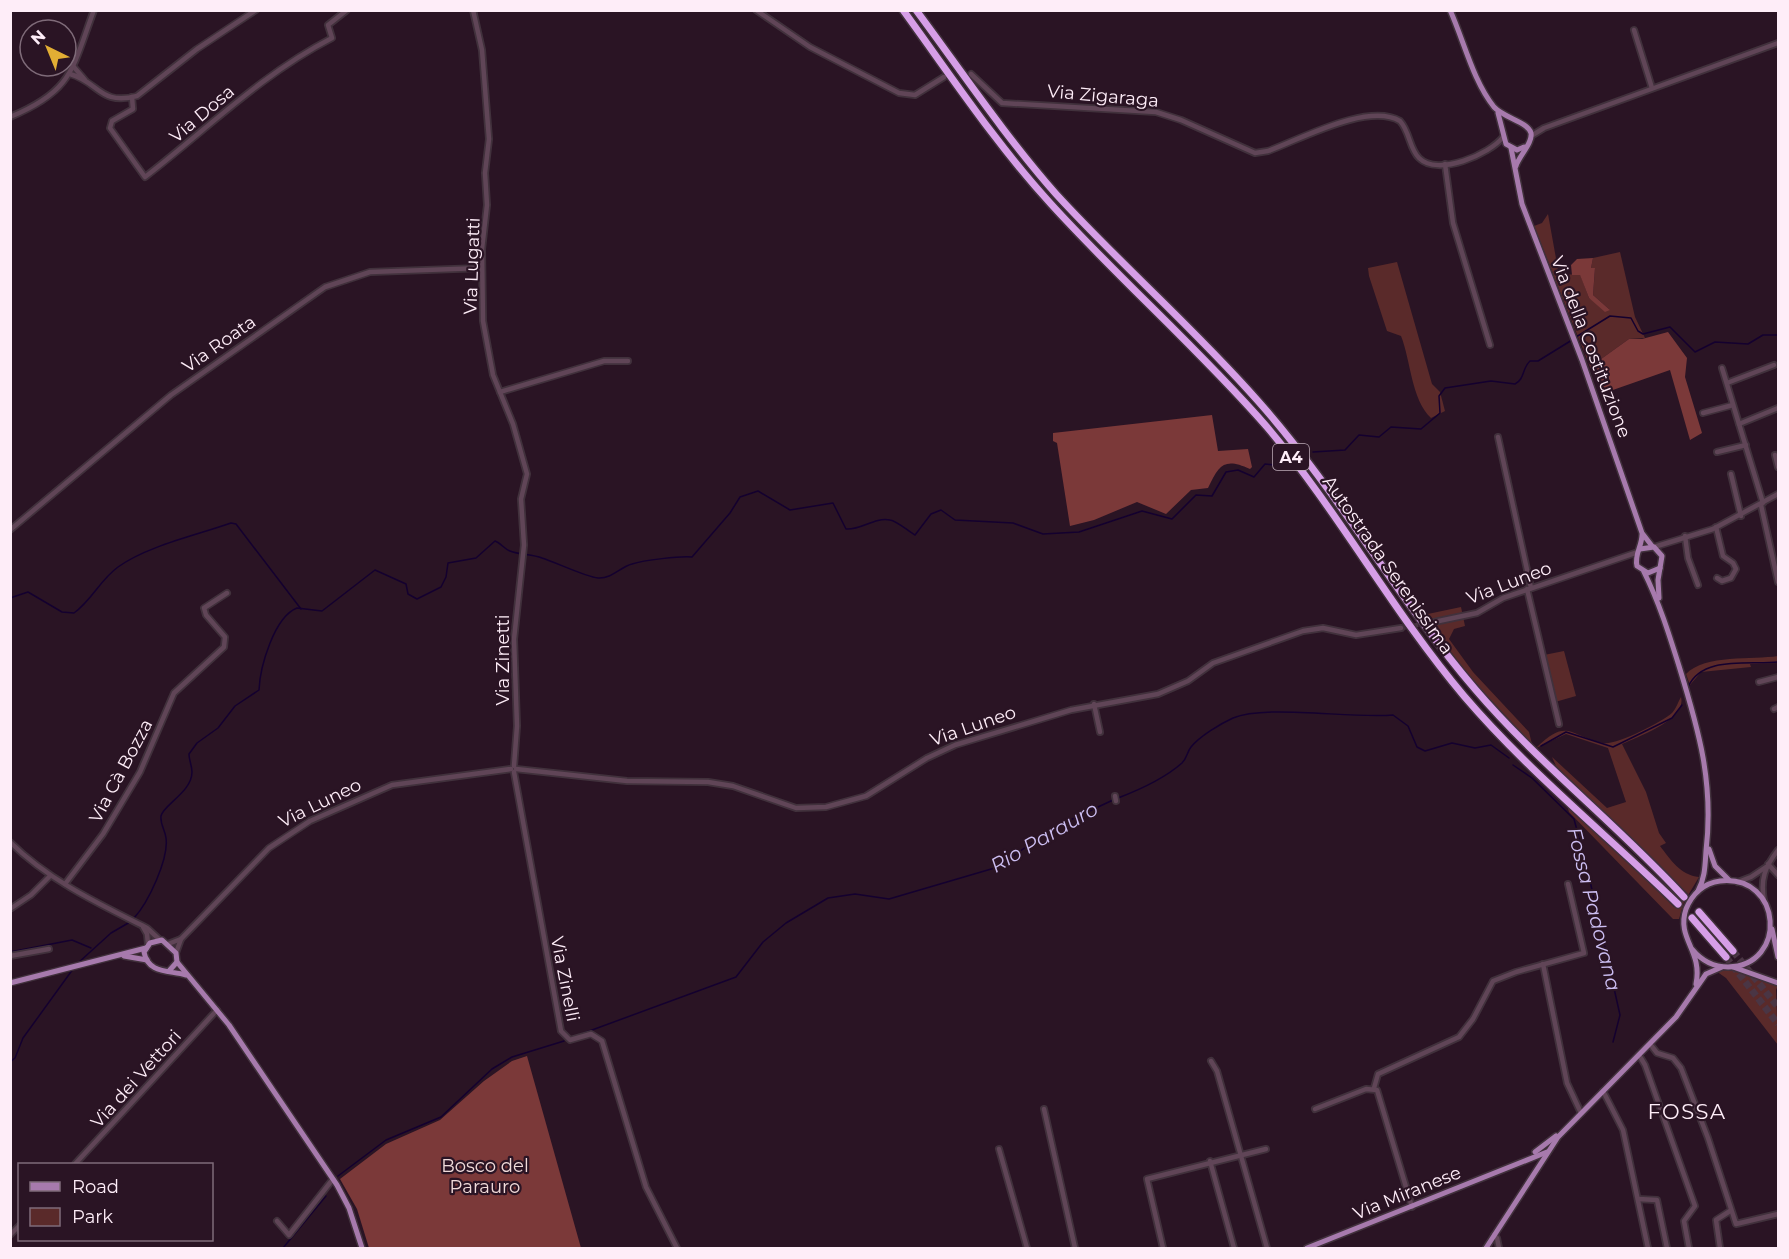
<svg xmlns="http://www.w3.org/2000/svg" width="1789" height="1259" viewBox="0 0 1789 1259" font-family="Montserrat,sans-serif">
	<rect width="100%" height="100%" fill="#2a1424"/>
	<g fill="#5a2a2a">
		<path d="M 1548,214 L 1559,275 L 1580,274 L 1589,298 L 1610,310 L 1593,295 L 1595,269 L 1591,268 L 1593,258 L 1620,252 L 1635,317 L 1645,338 L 1629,339 L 1590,367 L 1534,226 L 1542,223 Z"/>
		<path d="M 1397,262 L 1432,384 L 1440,392 L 1445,411 L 1431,418 C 1411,399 1411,361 1401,336 L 1387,331 L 1369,276 L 1368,268 Z"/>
		<path d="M 1461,607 L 1465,626 L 1454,629 L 1449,639 L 1473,672 L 1529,732 L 1532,744 L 1473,681 L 1423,615 Z"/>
		<path d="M 1564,651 L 1576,696 L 1555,702 L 1544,655 Z"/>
		<path d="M 1778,656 L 1778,663 L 1750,664 L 1751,667 L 1701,672 L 1690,685 L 1686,674 C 1705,654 1753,660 1778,656 Z"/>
		<path d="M 1681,697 C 1687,720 1638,736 1622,744 L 1646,792 L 1659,833 L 1666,843 L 1660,846 C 1671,860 1680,875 1699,877 L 1684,902 L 1679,919 L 1673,919 L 1569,812 L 1566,802 L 1674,907 L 1688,894 L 1556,766 L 1552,757 L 1607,808 L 1626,802 L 1608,748 L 1566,734 L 1536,748 C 1568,717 1569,736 1603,743 C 1615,746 1662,722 1672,713 C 1676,709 1678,702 1681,697 Z"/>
		<path d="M 1723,970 L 1744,972 L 1778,985 L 1776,990 L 1778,1045 L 1726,978 L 1716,971 Z"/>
	</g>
	<g fill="#7b3939">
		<path d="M 1593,258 L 1591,268 L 1595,268 L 1593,295 L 1610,310 L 1605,312 L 1589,298 L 1580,275 L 1572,275 L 1571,265 L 1577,259 Z"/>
		<path d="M 1668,332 L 1687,358 L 1685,377 L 1702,433 L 1690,440 L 1670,370 L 1610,391 L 1602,386 L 1590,367 L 1629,339 L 1642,339 Z"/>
		<path d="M 1212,415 L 1218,451 L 1248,449 L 1252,467 L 1250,469 C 1224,457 1219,465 1208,488 L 1191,490 L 1166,514 L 1137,502 L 1094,520 L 1070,526 L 1057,443 L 1053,441 L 1053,433 Z"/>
		<path d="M 527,1056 L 581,1248 L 369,1248 L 357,1209 L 340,1179 L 386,1144 L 440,1120 L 484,1081 L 512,1061 Z"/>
	</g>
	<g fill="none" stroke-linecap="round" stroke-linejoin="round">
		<g stroke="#14002f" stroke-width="1.5">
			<path d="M 1576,337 L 1610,316 L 1631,318 L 1638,331 L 1643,334 L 1670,327 L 1695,352 L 1715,342 L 1748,344 L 1763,335 L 1778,335"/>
			<path d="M 1313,452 L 1345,450 L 1359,435 L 1379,437 L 1391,427 L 1421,429 L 1440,413 L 1439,396 L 1445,388 L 1491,381 L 1515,384 C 1525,379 1522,368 1530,361 L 1538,361 L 1572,340"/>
			<path d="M 10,598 L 28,592 L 62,612 L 74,613 C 92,600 100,580 118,567 C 147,546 197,535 231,523 L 236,524 L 301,609"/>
			<path d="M 1688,687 C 1702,655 1749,665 1778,662"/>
			<path d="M 1541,746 L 1566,732 L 1613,747 L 1672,718 L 1682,705"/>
			<path d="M 1513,765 L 1532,778 L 1574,819 L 1588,872 L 1620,1015 L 1613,1042"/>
			<path d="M 1118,798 C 1139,790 1165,778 1182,763 C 1187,758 1187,752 1191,747 C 1200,736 1220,724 1233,718 C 1267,704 1351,719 1393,715 L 1408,726 L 1417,747 L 1425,751 L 1452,743 L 1475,748 L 1491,745 L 1509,758"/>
			<path d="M 134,918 C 148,903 169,859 166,838 C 165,830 160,824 161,816 C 163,805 192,792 192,772 C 192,766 189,760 189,754 L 197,743 L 218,728 L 235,706 L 259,690 C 260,667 274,617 297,608 L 322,611 L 375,570 L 406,584 L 408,594 L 417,599 L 441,587 L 446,577 L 448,563 L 476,558 L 495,541 C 501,543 504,549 510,551 C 520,555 532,554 542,558 C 555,562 586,577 598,578 C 612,579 620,567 632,564 C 644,560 680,556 692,557 L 730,513 L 740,497 L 758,491 L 790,510 L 833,503 L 846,529 C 862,530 874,517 890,520 C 897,521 908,531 915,535 L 931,514 L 941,510 L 955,520 L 1013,523 L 1043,534 L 1079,532 L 1142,511 L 1172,519 L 1196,495 L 1212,496 L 1226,472 L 1238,470 L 1254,477 L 1265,464 L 1276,465 L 1285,460"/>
			<path d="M 10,952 L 72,940 L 91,948"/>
			<path d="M 78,963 L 111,933 L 130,922"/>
			<path d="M 573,1037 L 736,977 L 763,942 L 786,923 L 828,898 L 855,894 L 889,899 L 998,867 L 1051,829 L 1113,800"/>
			<path d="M 10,1062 L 15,1058 L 23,1038 L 73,969"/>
			<path d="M 338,1176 L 386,1140 L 441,1117 L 492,1069 L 512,1057 L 564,1041"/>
			<path d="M 283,1248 L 326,1196"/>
		</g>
		<path stroke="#4a3544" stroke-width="4.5" stroke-dasharray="4.5 2" stroke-linecap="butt" d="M 1401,628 L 1434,622"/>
		<g stroke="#4a3544" stroke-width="7" stroke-dasharray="7 3.5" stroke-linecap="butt">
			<path d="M 1733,951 L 1778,1007"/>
			<path d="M 1726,957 L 1778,1024"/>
		</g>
		<g stroke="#41313c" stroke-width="8">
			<g id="minor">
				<path d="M 473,10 L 482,50 L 489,139 L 485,173 L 487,205 L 482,249 L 483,321 L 493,375 L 513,424 L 527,474 L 521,499 L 524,545 L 514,639 L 517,726 L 514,766"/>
				<path d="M 756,10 L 810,47 L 899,93 L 915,95 L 944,77"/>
				<path d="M 1634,30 L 1652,88"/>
				<path d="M 73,66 L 85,80"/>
				<path d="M 70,74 C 99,82 100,106 137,96 L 197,49 L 256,10"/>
				<path d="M 971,74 L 1002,103 L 1156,112 L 1181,120 L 1255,153 L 1268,151 C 1299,140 1368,102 1400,121 C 1410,132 1409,148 1419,158 C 1438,177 1490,154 1503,137"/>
				<path d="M 132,97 L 133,109 L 112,121 L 110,128 L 145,177 C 207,129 262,74 332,38 L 328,25 L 347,10"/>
				<path d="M 10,117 C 73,91 72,69 94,10"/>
				<path d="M 1531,136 L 1544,128 L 1778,43"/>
				<path d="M 1445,164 L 1453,223 L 1490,345"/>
				<path d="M 1722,368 L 1763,503"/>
				<path d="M 1727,383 L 1774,365"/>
				<path d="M 500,392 L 604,361 L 628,361"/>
				<path d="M 1703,413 L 1733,405"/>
				<path d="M 1739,424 L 1778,408"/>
				<path d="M 1498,437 L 1531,588"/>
				<path d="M 1717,452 L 1746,445"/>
				<path d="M 1775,455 L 1778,467"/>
				<path d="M 1731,474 L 1741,516"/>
				<path d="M 1761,505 L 1778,582"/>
				<path d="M 1716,527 L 1723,556 L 1733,563 L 1736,569 L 1731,578 L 1722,581 L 1717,578"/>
				<path d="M 10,530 L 171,395 L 325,287 L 370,272 L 482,268"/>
				<path d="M 1685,536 L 1688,558 L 1698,585"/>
				<path d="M 1654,547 L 1713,529 L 1778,494"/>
				<path d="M 1527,589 L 1559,724"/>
				<path d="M 1434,622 L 1477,613 L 1503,598 L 1638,552"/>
				<path d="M 1759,682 L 1778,677"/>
				<path d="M 1094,704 L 1100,732"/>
				<path d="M 1774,709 L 1778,707"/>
				<path d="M 516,769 L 627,781 L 708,782 L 733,786 L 796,808 L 826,807 L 866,796 L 927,758 L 955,745 L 1071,710 L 1158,694 L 1188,681 L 1213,663 L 1303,631 L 1323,628 L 1356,635 L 1401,628"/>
				<path d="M 514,772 L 561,1031 L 570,1040 L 591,1034 L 602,1041 L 646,1187 L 677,1248"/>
				<path d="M 1115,796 L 1116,801"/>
				<path d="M 10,842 C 48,880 99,904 147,928 L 160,940"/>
				<path d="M 1768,864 L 1778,875"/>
				<path d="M 1738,882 L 1751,877 L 1766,867"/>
				<path d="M 65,884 L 103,834 L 140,772 L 174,693 L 224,647 L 225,637 L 206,615 L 204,608 L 227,593"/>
				<path d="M 1764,901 C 1760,879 1765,867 1778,850"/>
				<path d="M 10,909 L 31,895 L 50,876"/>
				<path d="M 143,927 L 147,934 L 148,944"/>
				<path d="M 168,944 L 181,939"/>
				<path d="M 176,953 L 181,939 L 269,848 L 310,821 L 392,785 L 511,769"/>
				<path d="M 10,956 L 49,949"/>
				<path d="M 1543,964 L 1567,1083 L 1581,1113"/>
				<path d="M 1650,1044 L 1657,1053 L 1673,1058 L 1681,1068 L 1708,1138 L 1736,1224 L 1778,1214"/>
				<path d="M 1639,1055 L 1645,1065 L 1695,1206 L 1684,1221 L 1689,1248"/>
				<path d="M 1211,1061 L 1217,1071 L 1267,1248"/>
				<path d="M 1374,1088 L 1378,1074 L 1459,1037 L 1473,1019 L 1493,981 L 1516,972 L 1584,953 L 1568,884"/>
				<path d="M 1603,1091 L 1623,1130 L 1648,1248"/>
				<path d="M 1044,1109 L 1075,1248"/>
				<path d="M 1315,1109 L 1366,1089 L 1377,1090 L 1412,1207"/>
				<path d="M 999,1149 L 1027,1248"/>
				<path d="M 1210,1161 L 1234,1248"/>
				<path d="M 75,1164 L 217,1010"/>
				<path d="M 1638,1199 L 1657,1200 L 1667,1248"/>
				<path d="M 277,1221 L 289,1235 L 333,1179"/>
				<path d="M 10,1235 L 20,1225"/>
				<path d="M 1494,1235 L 1497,1238 L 1499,1248"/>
				<path d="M 1163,1248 L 1147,1179 L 1266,1149"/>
				<path d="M 1720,1248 L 1716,1220 L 1730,1211"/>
			</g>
		</g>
		<g stroke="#41313c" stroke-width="8">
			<g id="major">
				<path d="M 1450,10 C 1464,41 1473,81 1494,107 C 1504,118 1528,122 1531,133 C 1533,143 1519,156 1516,166"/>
				<path d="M 1498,113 L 1506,144 L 1517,150 L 1524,147"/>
				<path d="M 1511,148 L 1522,204 L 1582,360 L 1642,533 L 1652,546"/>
				<path d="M 1642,535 C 1642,546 1634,555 1637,566 L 1648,573 L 1660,568"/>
				<path d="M 1640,549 L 1654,547 L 1662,556 L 1658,580 L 1659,598"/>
				<path d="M 1644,572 C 1659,602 1669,634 1679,666 C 1699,731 1714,783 1706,851 C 1705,866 1705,878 1698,891"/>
				<path d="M 1709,849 L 1715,866 L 1729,880"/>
				<path d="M 1772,929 L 1778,957"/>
				<path d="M 1692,949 C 1701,960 1713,967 1728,967 C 1788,966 1783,874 1720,881 C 1704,883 1692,894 1686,909 C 1676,939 1703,950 1696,984"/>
				<path d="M 124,956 L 147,960"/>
				<path d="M 177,962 L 229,1025 L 337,1185 L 349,1208 L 362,1248"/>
				<path d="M 1733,967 L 1778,983"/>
				<path d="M 169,971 L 177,962 L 176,953 L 162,940 L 150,943 L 144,952 C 148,974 169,970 186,975"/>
				<path d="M 10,983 L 146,948"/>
				<path d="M 1535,1152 L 1556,1136"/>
				<path d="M 1307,1248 L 1547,1152"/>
				<path d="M 1486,1248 L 1558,1137 L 1676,1017 L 1706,974 L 1722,967"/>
			</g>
		</g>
		<g stroke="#41313c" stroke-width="10">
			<g id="highway">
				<path d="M 903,10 C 951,76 996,144 1051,204 C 1121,281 1199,349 1267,427 C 1339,512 1392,611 1464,696 C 1528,771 1607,835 1678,904"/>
				<path d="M 916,10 C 962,72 1005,136 1056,194 C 1121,265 1195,329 1258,401 C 1338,491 1397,598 1475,689 C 1539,764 1618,825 1684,897"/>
				<path d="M 1699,912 L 1733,951"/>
				<path d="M 1692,918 L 1726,957"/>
			</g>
		</g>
		<use href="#minor" stroke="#604557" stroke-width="4.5"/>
		<use href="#major" stroke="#a77aad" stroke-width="5"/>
		<use href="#highway" stroke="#d69ee7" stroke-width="7"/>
	</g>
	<g text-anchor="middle" stroke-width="4.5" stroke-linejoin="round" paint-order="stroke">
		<rect fill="#2a1424" stroke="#beacb8" stroke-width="1.5" x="1273" y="444" width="36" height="26" rx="4.5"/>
		<g font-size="16" font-weight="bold" fill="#feedf8">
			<text x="1291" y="463">A4</text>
		</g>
		<g font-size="18" fill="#feedf8" stroke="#2a1424">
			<text transform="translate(1103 96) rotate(5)" y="6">Via Zigaraga</text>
			<text transform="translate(202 114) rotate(-40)" y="6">Via Dosa</text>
			<text transform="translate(472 266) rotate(-88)" y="6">Via Lugatti</text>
			<text transform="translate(219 344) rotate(-35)" y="6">Via Roata</text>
			<text transform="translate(1591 347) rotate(69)" y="6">Via della Costituzione</text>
			<text transform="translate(1388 565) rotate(55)" y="6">Autostrada Serenissima</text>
			<text transform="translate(1509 583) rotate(-21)" y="6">Via Luneo</text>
			<text transform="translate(503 660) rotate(-90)" y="6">Via Zinetti</text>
			<text transform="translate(973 726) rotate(-19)" y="6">Via Luneo</text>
			<text transform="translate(121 771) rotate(-62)" y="6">Via Cà Bozza</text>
			<text transform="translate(320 803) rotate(-26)" y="6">Via Luneo</text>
			<text transform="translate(565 979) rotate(79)" y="6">Via Zinelli</text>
			<text transform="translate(136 1079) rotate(-48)" y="6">Via dei Vettori</text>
			<text transform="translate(1407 1193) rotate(-22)" y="6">Via Miranese</text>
		</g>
		<g font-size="18" fill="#f1dbda" stroke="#2a1424">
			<text x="485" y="1172">Bosco del<tspan x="485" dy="21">Parauro</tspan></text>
		</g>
		<g font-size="20" font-style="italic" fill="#ccbef2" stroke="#2a1424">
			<text transform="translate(1044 837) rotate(-30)" y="7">Rio Parauro</text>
			<text transform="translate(1594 909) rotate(76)" y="7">Fossa Padovana</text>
		</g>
		<g font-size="21" letter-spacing="1.5" fill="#feedf8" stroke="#2a1424">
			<text x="1687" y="1119">FOSSA</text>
		</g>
	</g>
	<rect width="1789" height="1259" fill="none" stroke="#feedf8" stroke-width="24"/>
	<rect x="18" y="1163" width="195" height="78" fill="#2a1424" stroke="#7f6b79" stroke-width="1.5"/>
	<rect x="30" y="1182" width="30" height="9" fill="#a77aad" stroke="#7f6b79" stroke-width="1.5"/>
	<text x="72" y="1193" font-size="18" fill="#feedf8">Road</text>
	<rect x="30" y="1208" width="30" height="18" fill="#5a2a2a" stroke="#7f6b79" stroke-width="1.5"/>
	<text x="72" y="1223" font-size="18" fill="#feedf8">Park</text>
	<g transform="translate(48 48) rotate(317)"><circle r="28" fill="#2a1424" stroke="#7f6b79" stroke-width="1.5"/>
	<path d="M0-4.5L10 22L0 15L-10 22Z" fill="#e2ae34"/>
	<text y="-9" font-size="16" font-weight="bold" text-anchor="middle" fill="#feedf8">N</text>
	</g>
</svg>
